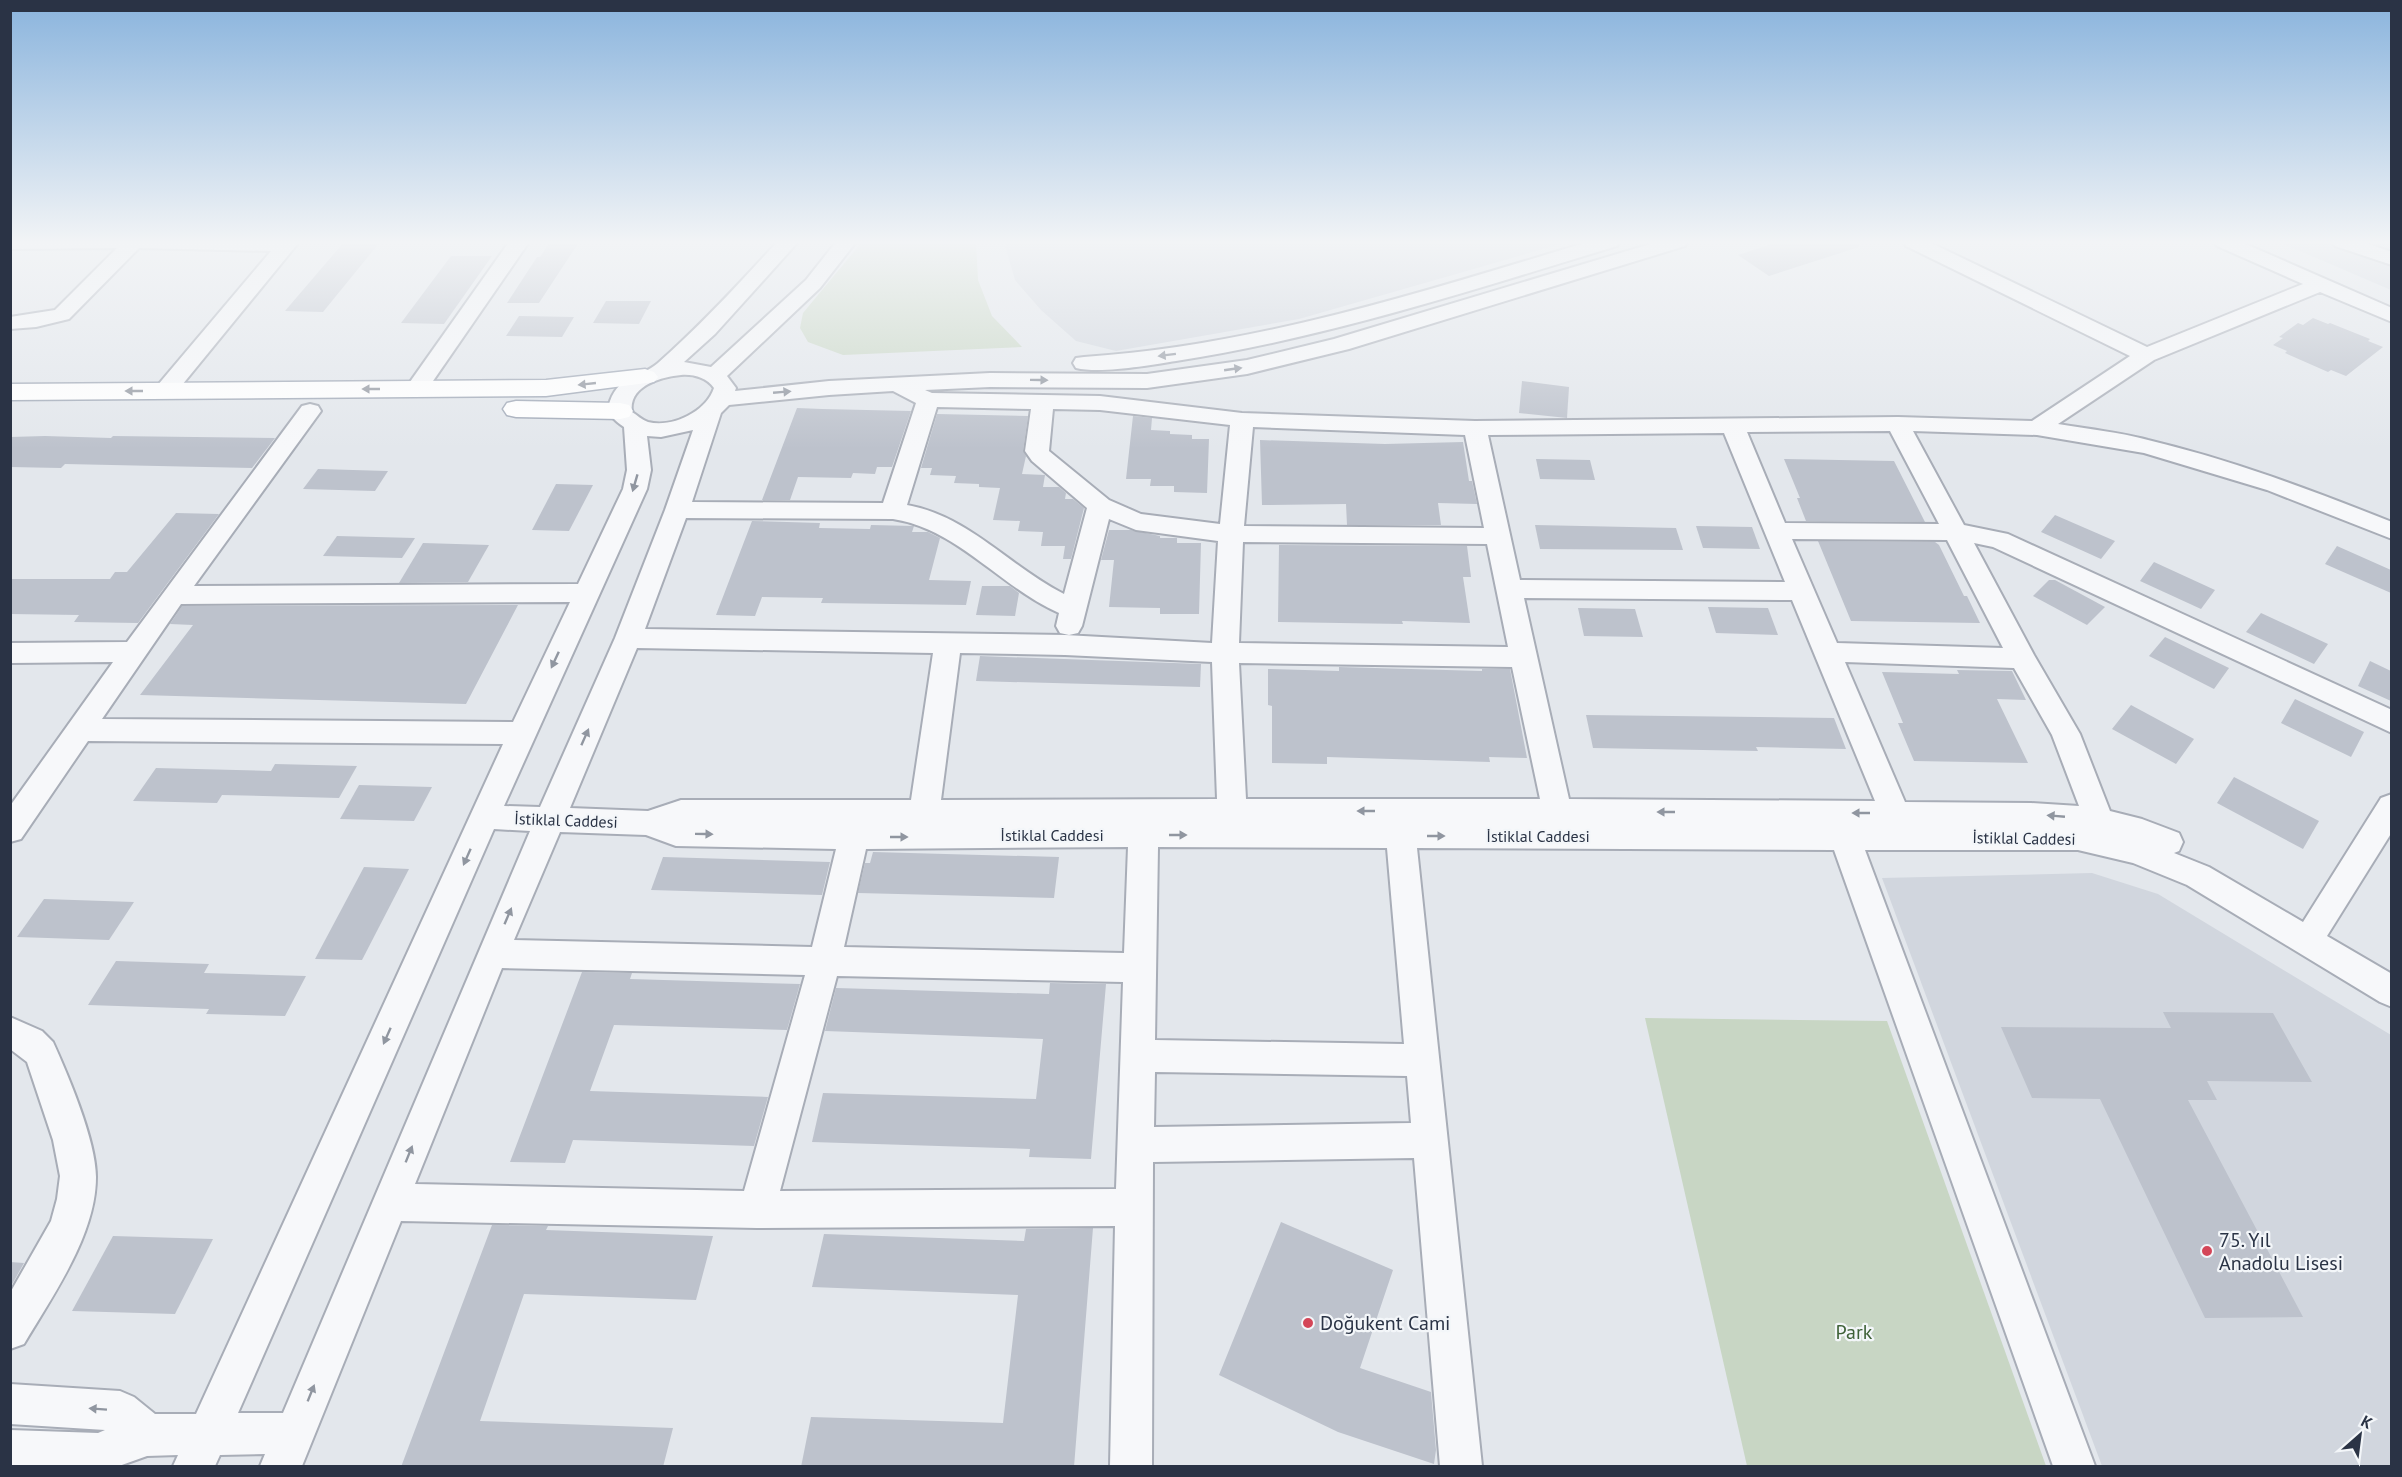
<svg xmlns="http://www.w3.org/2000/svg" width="2402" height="1477" viewBox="0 0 2402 1477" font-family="'PT Sans',sans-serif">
	<rect width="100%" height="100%" fill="#e3e7ec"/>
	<g fill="#d1d6de">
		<path d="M 1004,242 L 1568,242 L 1299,319 L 1116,351 L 1076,341 L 1041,310 L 1015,280 Z"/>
		<path d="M 2279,242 L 2391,242 L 2391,290 Z"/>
		<path d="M 2092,873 L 2158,894 L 2391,1035 L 2391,1466 L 2102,1466 L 1882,878 Z"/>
	</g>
	<g fill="#c8d6c4">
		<path d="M 862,242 L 976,242 L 978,280 L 992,316 L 1022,347 L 843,355 L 808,342 L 800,328 L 803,313 Z"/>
		<path d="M 1645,1018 L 1887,1021 L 2046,1466 L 1747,1466 Z"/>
	</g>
	<g fill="#bdc2cc">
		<path d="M 344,242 L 380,242 L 323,312 L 285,311 Z"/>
		<path d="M 550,242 L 579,242 L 539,303 L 507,303 L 537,257 L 540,257 Z"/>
		<path d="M 1778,242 L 1859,242 L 1859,247 L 1769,276 L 1738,255 Z"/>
		<path d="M 451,256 L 492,256 L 444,324 L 401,323 Z"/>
		<path d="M 606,301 L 651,301 L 639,324 L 593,323 Z"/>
		<path d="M 519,316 L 574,317 L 562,337 L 506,336 Z"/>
		<path d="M 2313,318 L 2328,324 L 2330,323 L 2370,339 L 2368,341 L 2383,347 L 2346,376 L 2331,370 L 2328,372 L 2285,353 L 2287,351 L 2273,345 L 2283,338 L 2279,337 L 2298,323 L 2303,325 Z"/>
		<path d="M 1522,381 L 1569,387 L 1567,418 L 1519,413 Z"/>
		<path d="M 797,408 L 822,409 L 911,411 L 892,467 L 877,467 L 875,474 L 853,473 L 851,478 L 798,477 L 790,500 L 762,500 Z"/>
		<path d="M 937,414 L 1028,416 L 1023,451 L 1026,456 L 1022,474 L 1045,475 L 1043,487 L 1059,487 L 1066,493 L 1065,499 L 1073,499 L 1084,508 L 1071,559 L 1063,559 L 1065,546 L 1041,546 L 1043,532 L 1018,531 L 1020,521 L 993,520 L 1000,488 L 979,487 L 979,484 L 954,483 L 956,476 L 930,475 L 932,468 L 921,468 Z"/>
		<path d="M 1133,416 L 1152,418 L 1151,430 L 1170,431 L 1170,434 L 1192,435 L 1192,439 L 1209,439 L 1207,493 L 1174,492 L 1174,486 L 1150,486 L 1151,479 L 1126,479 Z"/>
		<path d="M 45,436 L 111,438 L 113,436 L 275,438 L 252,468 L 65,464 L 61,468 L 10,467 L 10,437 Z"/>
		<path d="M 1260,440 L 1385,444 L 1463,442 L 1469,481 L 1472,481 L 1477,504 L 1438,503 L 1441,525 L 1347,525 L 1346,504 L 1262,505 Z"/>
		<path d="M 1536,459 L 1590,460 L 1595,480 L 1540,479 Z"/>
		<path d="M 1784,459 L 1894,461 L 1925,522 L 1806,521 L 1797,498 L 1800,498 Z"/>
		<path d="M 318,469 L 388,471 L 375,491 L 303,489 Z"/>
		<path d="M 556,484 L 593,485 L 569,531 L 532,530 Z"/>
		<path d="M 176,513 L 219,514 L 138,623 L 74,622 L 79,615 L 10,614 L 10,579 L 110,579 L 115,572 L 127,572 Z"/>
		<path d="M 2055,515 L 2115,541 L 2101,559 L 2041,532 Z"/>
		<path d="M 752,521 L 820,523 L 819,528 L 870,529 L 871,525 L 914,526 L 912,532 L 928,532 L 940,538 L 929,580 L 971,581 L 966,605 L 821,603 L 823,598 L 762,597 L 755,616 L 716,615 Z"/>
		<path d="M 1535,525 L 1676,528 L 1683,550 L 1540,549 Z"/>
		<path d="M 1696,526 L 1752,527 L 1760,549 L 1703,548 Z"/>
		<path d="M 1109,530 L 1131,530 L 1160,536 L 1160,538 L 1177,538 L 1177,543 L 1201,543 L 1199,614 L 1160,614 L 1160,608 L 1109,607 L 1114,560 L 1101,560 Z"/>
		<path d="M 337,536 L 415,538 L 402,558 L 323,556 Z"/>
		<path d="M 1818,541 L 1935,542 L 1939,545 L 1964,596 L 1967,596 L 1980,623 L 1851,621 Z"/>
		<path d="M 423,543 L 489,545 L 468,582 L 399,583 Z"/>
		<path d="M 1279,545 L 1467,546 L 1471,577 L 1463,577 L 1470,623 L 1402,621 L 1403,624 L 1278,622 Z"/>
		<path d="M 2337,546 L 2391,570 L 2391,593 L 2325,564 Z"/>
		<path d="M 2154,562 L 2215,590 L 2201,609 L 2140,581 Z"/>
		<path d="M 2049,580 L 2055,580 L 2105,607 L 2087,625 L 2033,596 Z"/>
		<path d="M 982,586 L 1010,586 L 1019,593 L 1015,616 L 976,615 Z"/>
		<path d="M 518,605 L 466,704 L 140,695 L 193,625 L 170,624 L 182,606 Z"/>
		<path d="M 1708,607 L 1768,608 L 1778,635 L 1716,633 Z"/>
		<path d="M 1578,608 L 1635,609 L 1643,637 L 1584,636 Z"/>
		<path d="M 2261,613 L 2328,644 L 2314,664 L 2246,632 Z"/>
		<path d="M 2165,637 L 2229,668 L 2214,689 L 2149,656 Z"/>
		<path d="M 980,656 L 1201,664 L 1200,687 L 976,681 Z"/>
		<path d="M 2370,661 L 2391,671 L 2391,701 L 2358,686 Z"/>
		<path d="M 1339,667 L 1482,671 L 1482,669 L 1510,669 L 1527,758 L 1489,757 L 1490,762 L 1327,757 L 1327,764 L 1272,763 L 1272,706 L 1268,705 L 1268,669 L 1339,671 Z"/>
		<path d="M 1957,670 L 2012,671 L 2026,700 L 1997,699 L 2028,763 L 1914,761 L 1898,723 L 1903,723 L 1882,672 L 1959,674 Z"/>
		<path d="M 2295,699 L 2364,732 L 2351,757 L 2281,723 Z"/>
		<path d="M 2131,705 L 2194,739 L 2176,764 L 2112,729 Z"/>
		<path d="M 1586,715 L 1834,718 L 1846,749 L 1756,747 L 1758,751 L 1593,748 Z"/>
		<path d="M 275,764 L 357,766 L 339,798 L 222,795 L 217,803 L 133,801 L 156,768 L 271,771 Z"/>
		<path d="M 2234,777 L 2319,821 L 2303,849 L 2217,803 Z"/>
		<path d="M 359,785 L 432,787 L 414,821 L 340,819 Z"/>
		<path d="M 873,852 L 1059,857 L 1054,898 L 858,893 L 865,863 L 870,863 Z"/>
		<path d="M 663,857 L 830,862 L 822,895 L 651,890 Z"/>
		<path d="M 364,867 L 409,869 L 362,960 L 315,959 Z"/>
		<path d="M 44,899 L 134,902 L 109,940 L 17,937 Z"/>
		<path d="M 116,961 L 209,964 L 204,973 L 306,976 L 285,1016 L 206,1014 L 209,1009 L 88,1005 Z"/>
		<path d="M 582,972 L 632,973 L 630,979 L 800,984 L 787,1030 L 614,1025 L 590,1091 L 768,1097 L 754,1146 L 573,1140 L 565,1163 L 510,1162 Z"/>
		<path d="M 1050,983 L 1106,984 L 1091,1159 L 1029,1157 L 1030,1149 L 812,1142 L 823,1093 L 1036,1099 L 1043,1039 L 825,1031 L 836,988 L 1049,994 Z"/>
		<path d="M 2163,1012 L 2273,1013 L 2312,1082 L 2207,1081 L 2217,1100 L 2188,1100 L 2303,1317 L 2205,1318 L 2100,1099 L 2032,1098 L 2001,1027 L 2171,1028 Z"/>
		<path d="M 1281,1222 L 1393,1270 L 1360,1368 L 1431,1392 L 1436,1450 L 1434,1464 L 1338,1432 L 1219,1375 Z"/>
		<path d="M 492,1225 L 548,1226 L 546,1230 L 713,1236 L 696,1300 L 524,1294 L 480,1421 L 673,1428 L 663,1467 L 401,1467 Z"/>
		<path d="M 1093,1228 L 1074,1467 L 801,1467 L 811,1417 L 1003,1423 L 1018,1295 L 812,1287 L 824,1234 L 1024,1241 L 1026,1229 Z"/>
		<path d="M 113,1236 L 213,1239 L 175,1314 L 72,1311 Z"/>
		<path d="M 10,1262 L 24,1263 L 10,1288 Z"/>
	</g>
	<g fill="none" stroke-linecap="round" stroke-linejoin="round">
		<g stroke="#a8adb7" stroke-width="4">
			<g id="minor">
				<path d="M 10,242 L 299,242 L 173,396 L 165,398 L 157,396 L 154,391 L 157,386 L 271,251 L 139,248 L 69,319 L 36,327 L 10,329 L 10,317 L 55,310 L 117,248 L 10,249 Z"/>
				<path d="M 509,242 L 529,242 L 424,394 L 416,396 L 408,394 L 405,389 Z"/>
				<path d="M 777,242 L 798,242 L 715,334 L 684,362 L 711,367 L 806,280 L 836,242 L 856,242 L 820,288 L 727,376 L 736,388 L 735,391 L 829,381 L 990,373 L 1147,374 L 1247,360 L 1334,339 L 1657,242 L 1688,242 L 1685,246 L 1349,349 L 1247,374 L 1147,388 L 990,387 L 925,390 L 932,393 L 1100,396 L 1242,413 L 1475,421 L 1898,417 L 2032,421 L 2130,356 L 1906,246 L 1903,242 L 1929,242 L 2147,347 L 2303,284 L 2217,246 L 2214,242 L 2241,242 L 2392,308 L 2392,322 L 2320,292 L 2154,360 L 2058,424 C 2088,429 2119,432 2148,440 C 2232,460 2311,490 2392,522 L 2392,539 L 2267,490 L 2144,453 L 2037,435 L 1913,431 L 1964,525 L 2008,534 L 2392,710 L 2392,733 L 1993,547 L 1974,543 L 2034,655 L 2080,734 L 2110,811 L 2142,819 L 2179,833 L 2183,842 L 2179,851 L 2174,853 L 2209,867 L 2303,922 L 2381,798 L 2392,794 L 2392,832 L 2327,936 L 2392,974 L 2392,1007 L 2380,1002 L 2187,885 L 2133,863 L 2078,850 L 1865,850 L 2095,1466 L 2053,1466 L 1834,850 L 1417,848 L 1482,1466 L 1440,1466 L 1414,1158 L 1153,1162 L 1152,1466 L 1110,1466 L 1115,1226 L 757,1228 L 401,1221 L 302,1466 L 260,1466 L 265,1454 L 220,1455 L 215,1466 L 173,1466 L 178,1455 L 147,1456 L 119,1466 L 10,1466 L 10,1430 L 98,1433 L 105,1430 L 10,1424 L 10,1384 L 120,1391 L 134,1397 L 155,1414 L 196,1414 L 503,744 L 88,741 L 21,839 L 10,842 L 10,806 L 113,662 L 10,663 L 10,643 L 127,642 L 302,406 L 310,404 L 318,406 L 321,411 L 194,586 L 578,584 L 623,489 L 627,470 L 624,427 C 615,421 605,413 610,401 C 620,374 641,378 658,363 C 701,325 739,284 777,242 ZM 681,375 C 694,374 707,378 714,388 C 706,412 672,428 648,422 C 642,420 637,415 632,412 C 628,386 661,377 681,375 ZM 893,391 L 916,403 L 883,503 L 692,502 L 721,413 L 729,405 L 829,395 ZM 937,407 L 1031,409 L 1025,451 L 1032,461 L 1087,508 L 1064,594 C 1010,567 969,516 907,505 ZM 1053,409 L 1100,410 L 1230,425 L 1220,524 L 1141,514 L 1109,500 L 1049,451 ZM 1253,427 L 1465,435 L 1484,528 L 1244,526 ZM 693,430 L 665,510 L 615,638 L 540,807 L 504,806 L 647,489 L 651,470 L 647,436 L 661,437 ZM 1890,431 L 1939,524 L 1785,523 L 1747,432 ZM 1724,433 L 1785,582 L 1520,580 L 1488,435 ZM 686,518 L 893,519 C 958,529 1000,587 1059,613 L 1056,626 L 1060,633 L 1069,635 L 1078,633 L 1082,626 L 1109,519 L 1136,530 L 1218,541 L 1212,643 L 1065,635 L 645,629 ZM 1792,539 L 1947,540 L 2003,648 L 1837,643 ZM 1243,542 L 1487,544 L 1508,647 L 1239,643 ZM 1524,598 L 1792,600 L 1875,801 L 1569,799 ZM 570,602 L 513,722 L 102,719 L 181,604 ZM 637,648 L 933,653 L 911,800 L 681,800 L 648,811 L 570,808 ZM 960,653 L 1065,655 L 1212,662 L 1217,799 L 941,800 ZM 1845,662 L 2014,668 L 2052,735 L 2079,806 L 2031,803 L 1905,802 ZM 1239,663 L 1512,667 L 1540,799 L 1246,799 ZM 494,829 L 530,831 L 283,1413 L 238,1413 ZM 560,832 L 646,835 L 676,846 L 836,849 L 812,947 L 514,940 ZM 1128,847 L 1124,953 L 844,947 L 866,849 ZM 1158,847 L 1387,848 L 1404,1044 L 1155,1040 ZM 502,968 L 805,975 L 744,1191 L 415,1184 ZM 837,976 L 1123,982 L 1116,1189 L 780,1191 ZM 1155,1072 L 1407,1076 L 1411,1123 L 1154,1127 Z"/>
				<path d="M 1588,242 L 1620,242 L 1617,246 C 1472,290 1326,338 1176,361 C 1150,365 1101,374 1076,368 L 1073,363 L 1076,358 L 1084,357 C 1257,346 1424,291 1588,242 Z"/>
				<path d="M 2332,242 L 2362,242 L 2392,252 L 2392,265 L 2335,246 Z"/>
				<path d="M 10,1017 L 42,1031 L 53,1042 C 68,1075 96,1141 96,1177 C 96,1235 53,1295 24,1344 L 10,1349 L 10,1293 L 51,1221 L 57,1199 L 60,1176 L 53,1140 L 27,1062 L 10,1049 Z"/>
			</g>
		</g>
		<g stroke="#a2aab8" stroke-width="3">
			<g id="major">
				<path d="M 645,369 L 654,372 L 658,377 L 654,382 L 546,396 L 10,400 L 10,384 L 546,380 Z"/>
				<path d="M 516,401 L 620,403 L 629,405 L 633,411 L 629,417 L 620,419 L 516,417 L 507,415 L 503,409 L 507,403 Z"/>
			</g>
		</g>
		<use href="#minor" fill="#f7f8fa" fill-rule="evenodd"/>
		<use href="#major" fill="#fff" fill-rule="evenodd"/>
	</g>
	<defs><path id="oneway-solid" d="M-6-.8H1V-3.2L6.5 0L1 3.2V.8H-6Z" transform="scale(1.5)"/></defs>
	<g fill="#9096a0">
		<use href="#oneway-solid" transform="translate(1167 355) rotate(173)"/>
		<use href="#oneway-solid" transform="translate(1233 369) rotate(-8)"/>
		<use href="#oneway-solid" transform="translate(1039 380) rotate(1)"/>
		<use href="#oneway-solid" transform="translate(782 392) rotate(-5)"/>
		<use href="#oneway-solid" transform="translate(635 483) rotate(106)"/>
		<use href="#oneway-solid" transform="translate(555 660) rotate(115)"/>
		<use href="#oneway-solid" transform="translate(585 737) rotate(-66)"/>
		<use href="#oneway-solid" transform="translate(1366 811) rotate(-180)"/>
		<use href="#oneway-solid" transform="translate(1666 812) rotate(-180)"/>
		<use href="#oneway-solid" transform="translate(1861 813) rotate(-180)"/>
		<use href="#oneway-solid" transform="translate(2056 816) rotate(-175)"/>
		<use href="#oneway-solid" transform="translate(704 834) rotate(1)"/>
		<use href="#oneway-solid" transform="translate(1178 835)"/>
		<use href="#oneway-solid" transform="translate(1436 836)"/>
		<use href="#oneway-solid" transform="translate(899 837)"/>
		<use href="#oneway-solid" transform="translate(467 857) rotate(114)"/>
		<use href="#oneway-solid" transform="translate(508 916) rotate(-67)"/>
		<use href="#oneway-solid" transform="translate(387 1036) rotate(114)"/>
		<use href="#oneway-solid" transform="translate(409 1154) rotate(-68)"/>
		<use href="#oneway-solid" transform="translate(311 1393) rotate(-68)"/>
		<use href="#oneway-solid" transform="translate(98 1409) rotate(-176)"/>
	</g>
	<g fill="#9499a2">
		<use href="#oneway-solid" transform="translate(587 384) rotate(174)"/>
		<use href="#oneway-solid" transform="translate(371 389) rotate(180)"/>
		<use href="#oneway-solid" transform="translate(134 391) rotate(180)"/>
	</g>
	<linearGradient id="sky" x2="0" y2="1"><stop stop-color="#8ab4dd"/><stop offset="0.54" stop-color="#f2f4f6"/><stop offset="1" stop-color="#f2f4f6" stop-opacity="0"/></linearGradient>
	<rect width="2402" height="449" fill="url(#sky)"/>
	<g fill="#d44658" stroke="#f3f6f9" stroke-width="2">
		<circle cx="2207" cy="1251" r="6"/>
		<circle cx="1308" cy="1323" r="6"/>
	</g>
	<g text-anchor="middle" stroke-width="4.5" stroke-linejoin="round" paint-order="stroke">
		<g font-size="16" fill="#2a3345" stroke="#f3f6f9">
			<text transform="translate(566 820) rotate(2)" y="6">İstiklal Caddesi</text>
			<text x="1052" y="841">İstiklal Caddesi</text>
			<text x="1538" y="842">İstiklal Caddesi</text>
			<text transform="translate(2024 838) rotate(1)" y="6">İstiklal Caddesi</text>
		</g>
		<g font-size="20" fill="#2a3345" stroke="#f3f6f9" text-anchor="start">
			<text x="2219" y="1247">75. Yıl<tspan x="2219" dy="23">Anadolu Lisesi</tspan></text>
			<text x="1320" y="1330">Doğukent Cami</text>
		</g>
		<g font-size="20" fill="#3e6137" stroke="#f3f6f9">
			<text x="1854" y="1339">Park</text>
		</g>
	</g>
	<rect width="2402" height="1477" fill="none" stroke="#2a3345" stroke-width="24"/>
	<g transform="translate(2360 1435) rotate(28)" stroke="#f3f6f9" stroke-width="4.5" paint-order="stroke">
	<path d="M0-4.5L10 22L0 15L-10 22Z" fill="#2a3345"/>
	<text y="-9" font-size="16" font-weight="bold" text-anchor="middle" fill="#2a3345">K</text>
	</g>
</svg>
